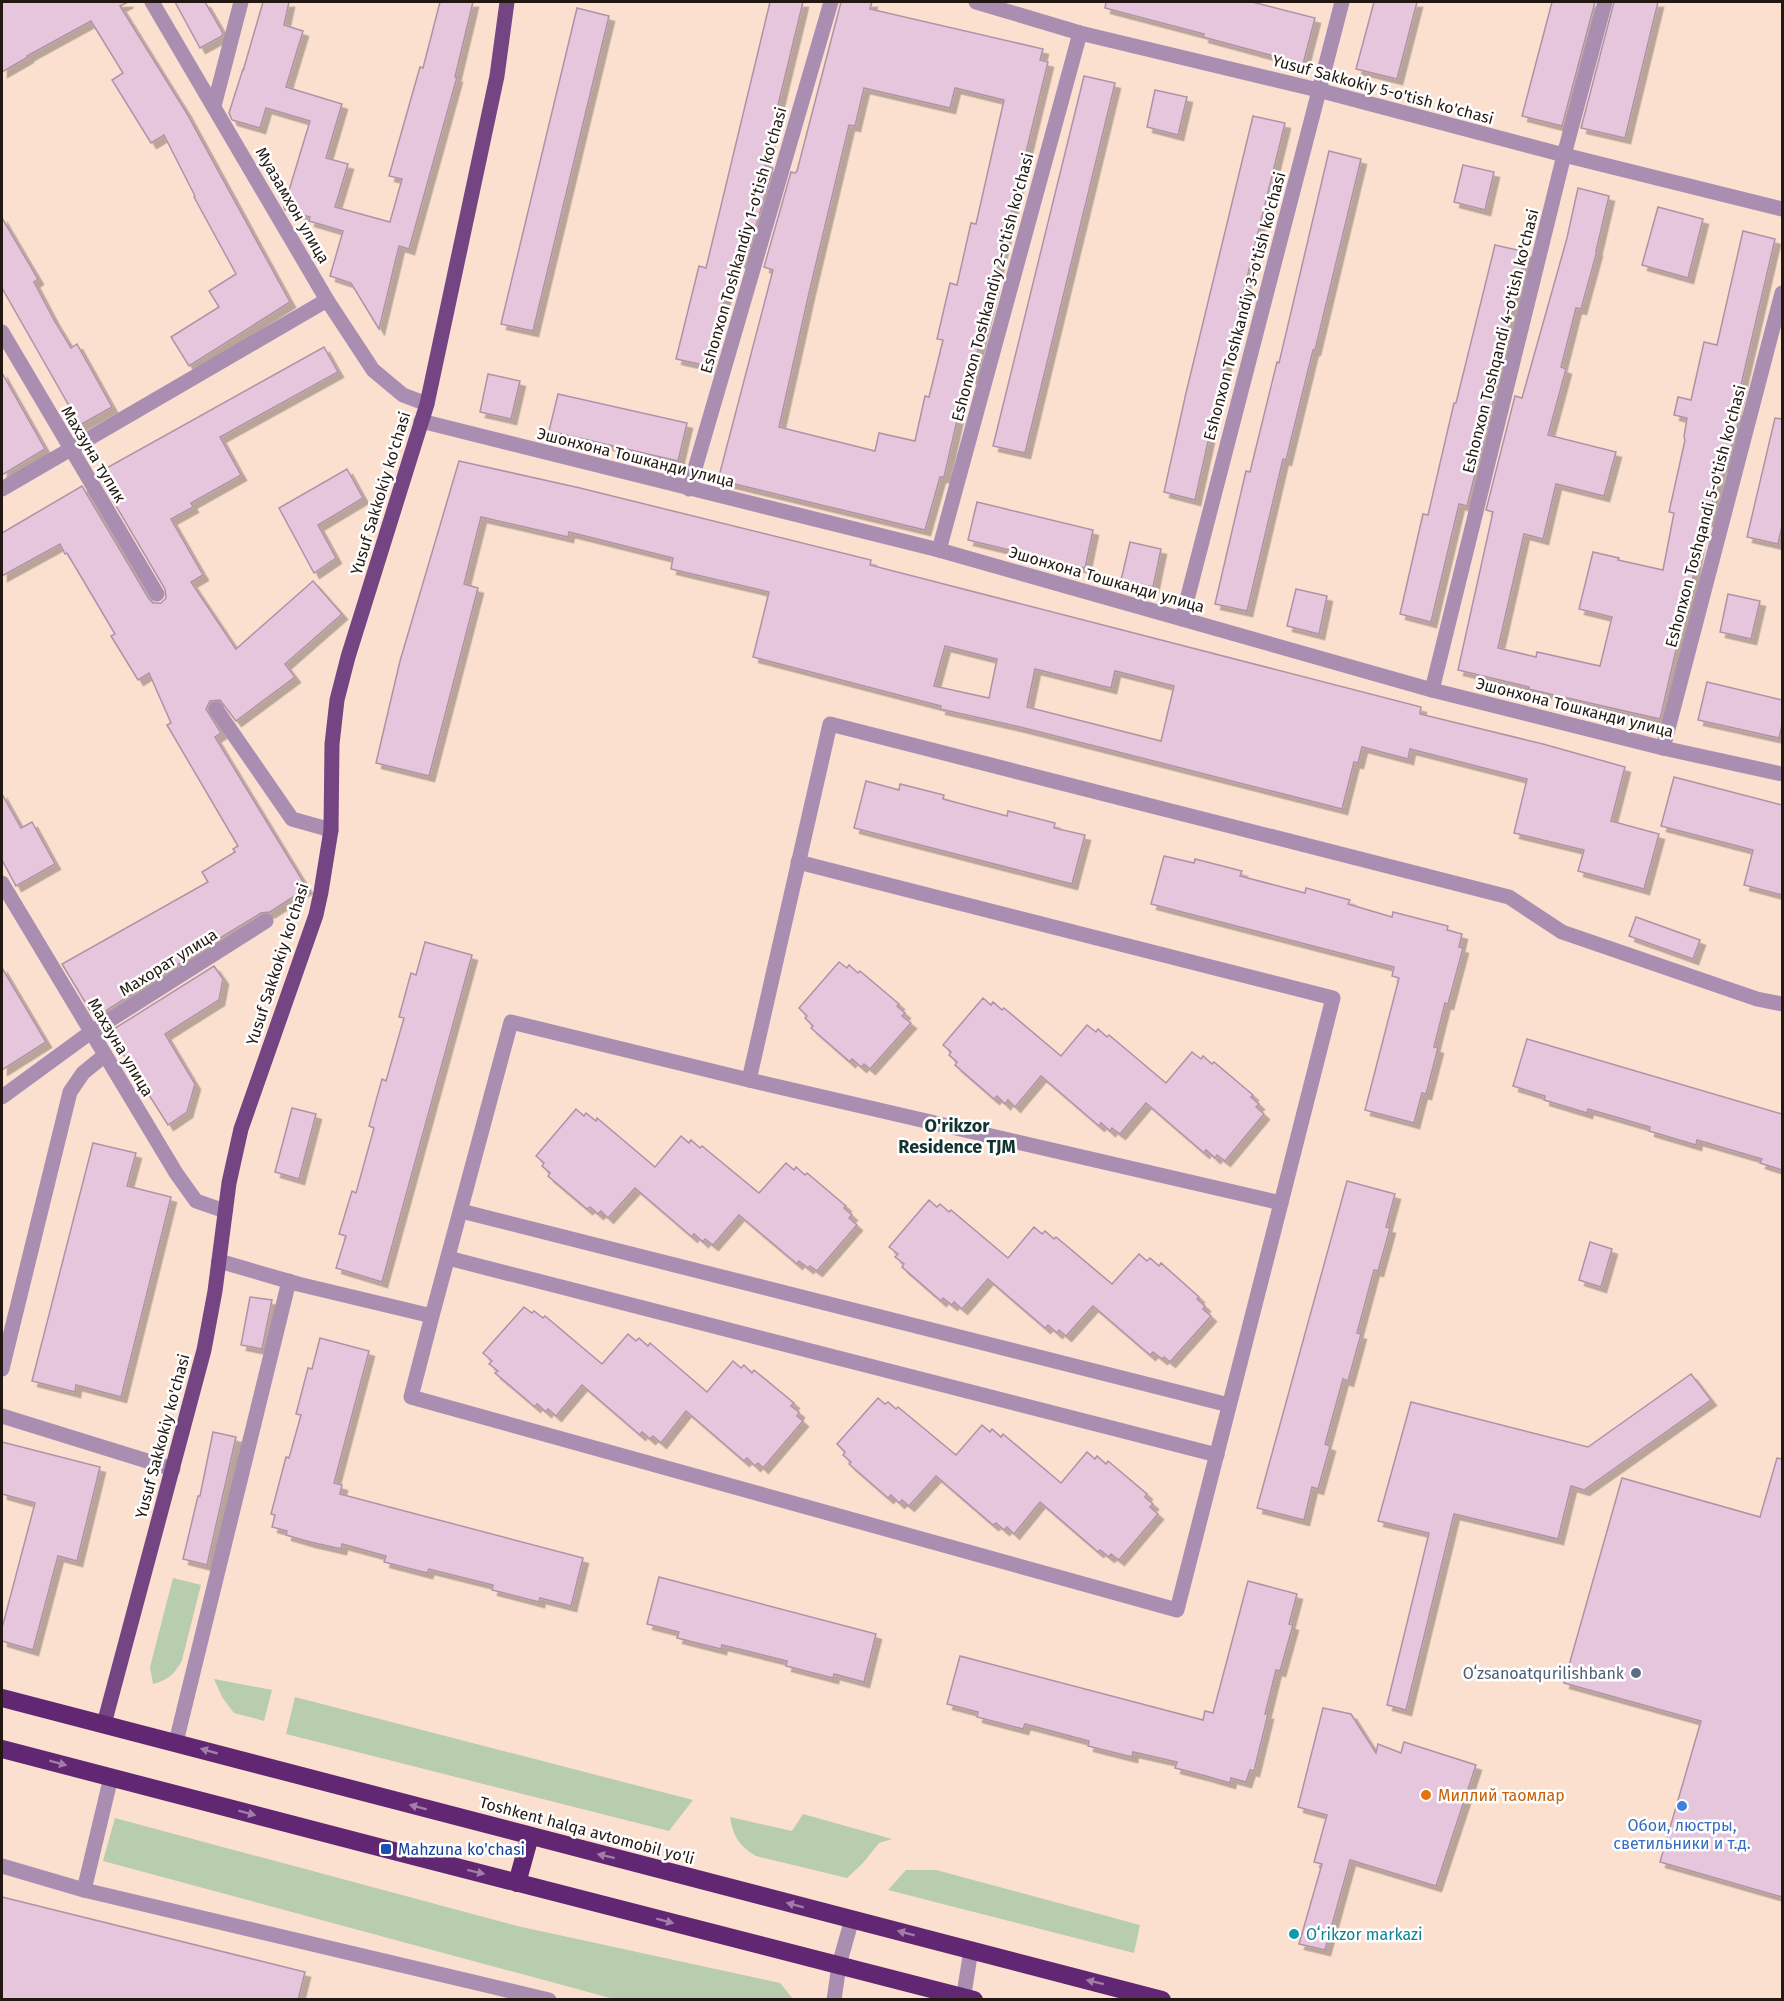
<svg xmlns="http://www.w3.org/2000/svg" width="1784" height="2001" viewBox="0 0 1784 2001" font-family="'Fira Sans',sans-serif">
	<defs>
		<filter id="shadow"><feDropShadow dx="5.5" dy="5.5" stdDeviation="0" flood-color="#0004"/></filter>
	</defs>
	<rect width="100%" height="100%" fill="#fbe0d0"/>
	<g fill="#b8ccae">
		<path d="M 173,1578 L 201,1585 L 182,1660 C 175,1674 168,1680 153,1684 L 150,1667 Z"/>
		<path d="M 214,1679 L 272,1690 L 264,1721 L 234,1713 L 222,1697 Z"/>
		<path d="M 295,1697 L 693,1800 L 669,1831 L 286,1734 Z"/>
		<path d="M 803,1814 L 892,1839 L 879,1843 L 863,1863 L 847,1878 L 756,1856 C 739,1846 733,1836 730,1817 L 792,1831 Z"/>
		<path d="M 115,1818 L 517,1926 L 780,1983 L 793,1999 L 614,1999 L 103,1861 Z"/>
		<path d="M 906,1870 L 936,1870 L 1140,1925 L 1134,1953 L 888,1890 Z"/>
	</g>
	<g fill="#e5c6dc" stroke="#b092a7" stroke-width="1.5" fill-rule="evenodd" filter="url(#shadow)">
		<path d="M 2,2 L 128,2 L 120,6 L 186,112 L 290,302 L 189,366 L 171,337 L 219,307 L 209,291 L 236,274 L 194,197 L 195,196 L 164,135 L 151,143 L 112,80 L 123,73 L 91,21 L 27,56 L 28,57 L 2,72 Z"/>
		<path d="M 175,2 L 205,2 L 223,33 L 222,36 L 200,48 Z"/>
		<path d="M 263,2 L 289,2 L 284,25 L 303,31 L 286,87 L 342,104 L 326,158 L 348,164 L 335,207 L 390,222 L 402,179 L 389,176 L 420,67 L 423,68 L 440,2 L 473,2 L 455,77 L 457,77 L 409,249 L 399,246 L 379,329 L 351,283 L 330,276 L 343,231 L 309,221 L 310,217 L 285,210 L 284,207 L 310,121 L 266,108 L 260,128 L 232,120 L 229,113 L 243,69 L 243,71 Z"/>
		<path d="M 770,2 L 803,2 L 764,163 L 766,164 L 765,166 L 773,168 L 745,263 L 734,261 L 708,366 L 676,359 L 699,266 L 706,268 Z"/>
		<path d="M 841,2 L 872,2 L 870,9 L 1043,49 L 1040,60 L 1048,62 L 971,378 L 967,377 L 944,477 L 940,477 L 925,530 L 718,480 L 773,270 L 764,267 L 791,172 L 795,173 L 797,171 ZM 864,88 L 950,108 L 955,88 L 1004,100 L 976,224 L 971,223 L 957,285 L 950,283 L 937,339 L 943,340 L 929,397 L 925,396 L 915,441 L 879,433 L 875,451 L 779,427 L 809,293 L 849,125 L 855,126 Z"/>
		<path d="M 1106,2 L 1252,2 L 1315,18 L 1303,64 L 1203,37 L 1204,34 L 1105,8 Z"/>
		<path d="M 1374,2 L 1417,2 L 1397,79 L 1356,69 Z"/>
		<path d="M 1552,2 L 1595,2 L 1562,126 L 1522,116 Z"/>
		<path d="M 1614,2 L 1658,2 L 1625,138 L 1581,128 Z"/>
		<path d="M 577,8 L 609,16 L 533,331 L 501,324 Z"/>
		<path d="M 1084,76 L 1115,83 L 1025,453 L 993,446 Z"/>
		<path d="M 1155,90 L 1187,97 L 1178,135 L 1147,127 Z"/>
		<path d="M 1253,116 L 1285,123 L 1222,379 L 1195,500 L 1164,492 L 1186,393 Z"/>
		<path d="M 1329,151 L 1361,159 L 1315,350 L 1313,350 L 1286,460 L 1283,459 L 1247,611 L 1215,604 L 1246,471 L 1250,472 L 1277,362 L 1279,363 Z"/>
		<path d="M 1463,165 L 1494,172 L 1485,210 L 1454,202 Z"/>
		<path d="M 1578,188 L 1609,196 L 1596,251 L 1597,251 L 1581,309 L 1576,308 L 1561,367 L 1566,369 L 1548,435 L 1616,452 L 1604,496 L 1556,484 L 1543,539 L 1524,534 L 1498,648 L 1536,657 L 1537,652 L 1600,666 L 1612,617 L 1579,609 L 1593,552 L 1619,558 L 1618,560 L 1663,570 L 1674,513 L 1669,512 L 1685,440 L 1684,437 L 1687,418 L 1674,415 L 1678,397 L 1691,400 L 1704,342 L 1717,345 L 1743,231 L 1775,239 L 1735,411 L 1741,413 L 1726,467 L 1721,466 L 1708,521 L 1703,520 L 1693,577 L 1660,719 L 1528,689 L 1529,687 L 1458,670 L 1493,512 L 1486,510 L 1515,396 L 1522,398 L 1567,238 Z"/>
		<path d="M 1658,207 L 1703,219 L 1688,278 L 1642,265 Z"/>
		<path d="M 2,218 L 38,279 L 34,282 L 54,320 L 71,348 L 77,344 L 112,407 L 80,425 L 2,288 Z"/>
		<path d="M 1495,245 L 1526,252 L 1494,391 L 1496,391 L 1467,506 L 1459,504 L 1431,622 L 1400,614 L 1423,514 L 1428,515 L 1454,403 L 1456,403 Z"/>
		<path d="M 324,347 L 338,372 L 220,437 L 241,475 L 191,503 L 193,507 L 171,519 L 203,575 L 191,582 L 236,649 L 313,581 L 342,614 L 285,664 L 295,677 L 236,721 L 220,700 L 210,701 L 206,709 L 221,733 L 215,737 L 307,888 L 270,912 L 261,913 L 202,949 L 98,1016 L 95,1010 L 91,1012 L 62,964 L 208,882 L 202,872 L 235,852 L 233,849 L 238,846 L 167,725 L 171,723 L 149,673 L 138,680 L 111,636 L 115,634 L 67,553 L 65,554 L 60,544 L 2,576 L 2,533 L 82,486 L 149,599 L 153,603 L 161,603 L 166,598 L 165,589 L 99,477 L 105,473 L 103,470 Z"/>
		<path d="M 2,373 L 45,449 L 2,475 Z"/>
		<path d="M 488,374 L 520,381 L 511,419 L 480,412 Z"/>
		<path d="M 558,394 L 687,423 L 678,461 L 549,431 Z"/>
		<path d="M 1775,418 L 1782,419 L 1782,526 L 1778,544 L 1747,537 Z"/>
		<path d="M 459,461 L 580,488 L 871,560 L 870,565 L 1421,707 L 1420,714 L 1543,744 L 1625,767 L 1611,821 L 1659,834 L 1644,889 L 1578,871 L 1584,850 L 1514,833 L 1527,779 L 1410,749 L 1408,759 L 1362,747 L 1358,763 L 1354,762 L 1342,809 L 1020,727 L 940,709 L 941,706 L 753,657 L 769,592 L 671,569 L 673,558 L 569,532 L 568,537 L 481,517 L 464,584 L 478,588 L 429,776 L 376,763 L 400,661 ZM 945,646 L 997,659 L 989,698 L 934,686 ZM 1035,669 L 1111,688 L 1115,671 L 1174,686 L 1161,741 L 1027,707 Z"/>
		<path d="M 347,469 L 363,498 L 318,525 L 336,558 L 314,573 L 279,508 Z"/>
		<path d="M 977,502 L 1093,530 L 1085,568 L 968,540 Z"/>
		<path d="M 1130,542 L 1161,549 L 1153,587 L 1121,580 Z"/>
		<path d="M 1296,589 L 1327,596 L 1319,634 L 1287,626 Z"/>
		<path d="M 1728,594 L 1760,601 L 1751,639 L 1720,632 Z"/>
		<path d="M 1707,682 L 1782,700 L 1782,725 L 1779,738 L 1698,720 Z"/>
		<path d="M 1674,777 L 1782,805 L 1782,895 L 1744,885 L 1753,850 L 1661,826 Z"/>
		<path d="M 866,781 L 899,790 L 900,784 L 944,795 L 943,799 L 1007,816 L 1008,811 L 1055,823 L 1054,828 L 1085,835 L 1072,884 L 854,828 Z"/>
		<path d="M 2,794 L 21,828 L 32,822 L 55,864 L 16,886 L 2,860 Z"/>
		<path d="M 1164,856 L 1194,863 L 1195,859 L 1242,871 L 1240,876 L 1305,893 L 1306,888 L 1350,900 L 1348,904 L 1392,917 L 1393,912 L 1424,920 L 1448,926 L 1447,930 L 1462,934 L 1459,947 L 1463,948 L 1448,1004 L 1445,1003 L 1434,1047 L 1438,1048 L 1426,1094 L 1422,1093 L 1414,1123 L 1365,1110 L 1399,978 L 1392,976 L 1394,967 L 1151,904 Z"/>
		<path d="M 1636,917 L 1700,940 L 1693,959 L 1629,936 Z"/>
		<path d="M 425,942 L 472,955 L 382,1282 L 336,1268 L 346,1236 L 339,1234 L 352,1191 L 356,1193 L 374,1128 L 369,1126 L 382,1079 L 386,1081 L 404,1018 L 399,1017 L 411,973 L 416,975 Z"/>
		<path d="M 839,962 L 847,968 L 849,965 L 858,973 L 860,971 L 899,1004 L 897,1006 L 905,1013 L 902,1016 L 911,1023 L 870,1069 L 864,1064 L 861,1067 L 852,1059 L 850,1062 L 811,1028 L 813,1026 L 805,1018 L 807,1016 L 799,1008 Z"/>
		<path d="M 214,966 L 223,979 L 219,1000 L 165,1034 L 195,1084 L 187,1112 L 168,1125 L 109,1032 Z"/>
		<path d="M 2,968 L 46,1042 L 2,1070 Z"/>
		<path d="M 983,998 L 991,1005 L 993,1002 L 1002,1010 L 1004,1008 L 1061,1056 L 1087,1025 L 1096,1032 L 1098,1029 L 1107,1037 L 1109,1035 L 1166,1083 L 1192,1052 L 1201,1059 L 1203,1056 L 1212,1064 L 1214,1062 L 1253,1095 L 1251,1097 L 1259,1104 L 1256,1107 L 1264,1114 L 1225,1161 L 1217,1155 L 1215,1158 L 1206,1150 L 1204,1153 L 1146,1103 L 1120,1134 L 1112,1128 L 1110,1131 L 1101,1123 L 1099,1126 L 1041,1076 L 1015,1107 L 1008,1100 L 1005,1104 L 997,1096 L 994,1099 L 955,1065 L 957,1062 L 949,1055 L 951,1052 L 943,1045 Z"/>
		<path d="M 1527,1039 L 1782,1114 L 1782,1170 L 1760,1163 L 1762,1159 L 1697,1140 L 1696,1145 L 1649,1131 L 1650,1127 L 1588,1109 L 1587,1113 L 1544,1100 L 1545,1096 L 1513,1086 Z"/>
		<path d="M 292,1108 L 316,1114 L 299,1179 L 275,1172 Z"/>
		<path d="M 576,1109 L 584,1116 L 586,1113 L 596,1121 L 597,1118 L 655,1167 L 681,1136 L 689,1143 L 691,1140 L 700,1148 L 702,1146 L 759,1193 L 786,1163 L 794,1170 L 796,1167 L 805,1175 L 807,1173 L 846,1206 L 844,1208 L 852,1215 L 849,1218 L 857,1225 L 817,1271 L 810,1266 L 808,1268 L 799,1261 L 797,1264 L 739,1215 L 713,1245 L 705,1239 L 703,1242 L 694,1234 L 692,1237 L 635,1188 L 608,1218 L 601,1211 L 598,1214 L 590,1207 L 587,1209 L 548,1176 L 550,1173 L 542,1166 L 544,1163 L 536,1156 Z"/>
		<path d="M 93,1143 L 136,1153 L 127,1186 L 171,1197 L 121,1397 L 76,1385 L 75,1392 L 32,1381 Z"/>
		<path d="M 1347,1181 L 1395,1194 L 1386,1227 L 1390,1228 L 1378,1271 L 1374,1270 L 1357,1333 L 1361,1334 L 1348,1381 L 1343,1379 L 1325,1444 L 1330,1446 L 1318,1489 L 1312,1487 L 1304,1520 L 1257,1508 Z"/>
		<path d="M 929,1200 L 937,1207 L 940,1204 L 949,1212 L 951,1210 L 1008,1258 L 1034,1227 L 1042,1234 L 1045,1231 L 1054,1239 L 1056,1237 L 1112,1284 L 1139,1254 L 1147,1261 L 1150,1258 L 1159,1266 L 1161,1263 L 1199,1297 L 1197,1299 L 1205,1306 L 1203,1309 L 1211,1316 L 1170,1362 L 1164,1357 L 1162,1359 L 1153,1352 L 1150,1355 L 1093,1306 L 1066,1336 L 1059,1330 L 1057,1333 L 1048,1325 L 1045,1328 L 988,1279 L 962,1309 L 954,1302 L 952,1305 L 943,1298 L 941,1301 L 902,1267 L 904,1264 L 895,1257 L 898,1254 L 889,1247 Z"/>
		<path d="M 1590,1242 L 1612,1249 L 1601,1287 L 1579,1280 Z"/>
		<path d="M 250,1297 L 272,1300 L 262,1349 L 241,1345 Z"/>
		<path d="M 524,1307 L 532,1313 L 534,1311 L 543,1318 L 545,1316 L 602,1364 L 628,1334 L 636,1341 L 639,1338 L 648,1346 L 650,1343 L 707,1392 L 733,1361 L 741,1368 L 744,1365 L 752,1373 L 754,1370 L 794,1403 L 791,1406 L 799,1412 L 797,1416 L 803,1421 L 763,1468 L 758,1463 L 755,1466 L 747,1458 L 744,1461 L 686,1411 L 661,1443 L 653,1436 L 650,1439 L 642,1432 L 640,1435 L 582,1385 L 556,1416 L 548,1409 L 546,1412 L 537,1404 L 535,1407 L 495,1373 L 498,1371 L 489,1364 L 492,1361 L 483,1353 Z"/>
		<path d="M 320,1338 L 369,1351 L 334,1483 L 342,1485 L 340,1494 L 583,1558 L 571,1606 L 540,1598 L 539,1602 L 492,1590 L 493,1585 L 429,1569 L 427,1573 L 384,1562 L 386,1556 L 342,1544 L 341,1549 L 310,1542 L 286,1535 L 287,1531 L 272,1527 L 275,1515 L 271,1514 L 286,1457 L 289,1458 L 301,1415 L 296,1414 L 308,1368 L 312,1369 Z"/>
		<path d="M 1691,1374 L 1711,1400 L 1584,1490 L 1571,1486 L 1558,1539 L 1454,1514 L 1406,1710 L 1387,1705 L 1429,1533 L 1378,1521 L 1411,1402 L 1588,1447 Z"/>
		<path d="M 878,1398 L 885,1404 L 888,1402 L 896,1409 L 898,1407 L 956,1455 L 982,1425 L 990,1432 L 992,1429 L 1001,1437 L 1003,1434 L 1061,1483 L 1087,1452 L 1095,1459 L 1097,1456 L 1106,1464 L 1108,1461 L 1147,1494 L 1145,1497 L 1153,1504 L 1150,1507 L 1158,1514 L 1119,1560 L 1111,1554 L 1109,1557 L 1100,1550 L 1098,1552 L 1040,1502 L 1014,1534 L 1007,1527 L 1004,1530 L 996,1523 L 993,1525 L 936,1476 L 909,1506 L 902,1500 L 899,1503 L 891,1495 L 888,1498 L 849,1464 L 851,1462 L 843,1455 L 845,1452 L 837,1444 Z"/>
		<path d="M 213,1432 L 236,1437 L 207,1565 L 183,1559 L 198,1496 L 200,1496 Z"/>
		<path d="M 2,1442 L 100,1467 L 77,1561 L 58,1556 L 33,1650 L 2,1641 L 2,1628 L 35,1503 L 2,1494 Z"/>
		<path d="M 1777,1458 L 1782,1459 L 1782,1897 L 1660,1862 L 1701,1721 L 1564,1683 L 1622,1478 L 1760,1517 Z"/>
		<path d="M 659,1577 L 876,1634 L 864,1682 L 834,1674 L 833,1678 L 786,1666 L 787,1661 L 722,1645 L 721,1649 L 677,1638 L 679,1632 L 647,1624 Z"/>
		<path d="M 1248,1581 L 1297,1594 L 1289,1624 L 1293,1625 L 1280,1671 L 1276,1670 L 1265,1714 L 1268,1714 L 1254,1771 L 1250,1770 L 1246,1782 L 1231,1778 L 1230,1783 L 1206,1776 L 1175,1768 L 1177,1762 L 1133,1752 L 1132,1757 L 1088,1746 L 1089,1741 L 1025,1724 L 1023,1729 L 977,1717 L 978,1712 L 947,1704 L 960,1656 L 1203,1720 L 1205,1711 L 1213,1713 Z"/>
		<path d="M 1323,1708 L 1351,1714 L 1376,1753 L 1378,1744 L 1401,1753 L 1404,1742 L 1476,1765 L 1436,1886 L 1350,1860 L 1325,1950 L 1299,1944 L 1322,1864 L 1314,1862 L 1327,1815 L 1298,1807 Z"/>
		<path d="M 2,1897 L 305,1972 L 298,2000 L 2,2000 Z"/>
	</g>
	<g fill="none" stroke-linecap="round" stroke-linejoin="round">
		<g stroke="#aa8eb2" stroke-width="15">
			<path d="M 152,2 L 327,300 L 373,370 L 403,395 L 427,404"/>
			<path d="M 976,2 L 1080,33 L 1318,90 L 1564,155 L 1782,209"/>
			<path d="M 214,106 L 241,2"/>
			<path d="M 2,332 L 157,594"/>
			<path d="M 421,421 L 939,550 L 1432,690 L 1663,748 L 1782,774"/>
			<path d="M 2,489 L 327,300"/>
			<path d="M 689,489 L 831,2"/>
			<path d="M 939,550 L 1080,33"/>
			<path d="M 1182,619 L 1342,2"/>
			<path d="M 1432,690 L 1564,155 L 1605,2"/>
			<path d="M 216,709 L 292,819 L 331,830"/>
			<path d="M 1663,748 L 1782,293"/>
			<path d="M 798,862 L 1333,998 L 1281,1203"/>
			<path d="M 2,883 L 176,1173 L 196,1201 L 225,1211"/>
			<path d="M 749,1080 L 830,724 L 1509,897 L 1562,932 L 1757,999 L 1782,1004"/>
			<path d="M 2,1097 L 91,1032 L 266,921"/>
			<path d="M 461,1211 L 1229,1405"/>
			<path d="M 448,1258 L 1217,1455"/>
			<path d="M 219,1261 L 298,1284 L 432,1316 L 411,1397 L 1177,1610 L 1281,1203 L 749,1080 L 511,1022 L 432,1316"/>
			<path d="M 2,1369 L 70,1092 L 83,1073 L 105,1055"/>
			<path d="M 2,1416 L 173,1469"/>
			<path d="M 176,1742 L 289,1281"/>
			<path d="M 2,1866 L 84,1890 L 549,2000"/>
			<path d="M 84,1890 L 111,1777"/>
			<path d="M 834,2000 L 839,1965 L 852,1919"/>
			<path d="M 963,2000 L 971,1950"/>
		</g>
		<path stroke="#754483" stroke-width="15" d="M 104,1724 L 204,1350 L 215,1291 L 229,1183 L 241,1129 L 316,915 L 321,892 L 331,830 L 332,744 L 337,700 L 348,657 L 427,404 L 497,76 L 507,2"/>
		<g stroke="#622772" stroke-width="18">
			<path d="M 2,1698 L 1162,2000"/>
			<path d="M 2,1749 L 386,1849 L 974,2000"/>
			<path d="M 517,1883 L 530,1836"/>
		</g>
	</g>
	<defs><path id="oneway-solid" d="M-6-.8H1V-3.2L6.5 0L1 3.2V.8H-6Z" transform="scale(1.5)"/></defs>
	<g fill="#a17daa">
		<use href="#oneway-solid" transform="translate(209 1751) rotate(-164)"/>
		<use href="#oneway-solid" transform="translate(58 1763) rotate(15)"/>
		<use href="#oneway-solid" transform="translate(418 1807) rotate(-165)"/>
		<use href="#oneway-solid" transform="translate(247 1813) rotate(15)"/>
		<use href="#oneway-solid" transform="translate(606 1856) rotate(-166)"/>
		<use href="#oneway-solid" transform="translate(476 1872) rotate(14)"/>
		<use href="#oneway-solid" transform="translate(795 1905) rotate(-165)"/>
		<use href="#oneway-solid" transform="translate(665 1921) rotate(15)"/>
		<use href="#oneway-solid" transform="translate(906 1933) rotate(-165)"/>
		<use href="#oneway-solid" transform="translate(1095 1982) rotate(-166)"/>
	</g>
	<circle fill="#5c6f8a" stroke="#fff" stroke-width="2" cx="1636" cy="1673" r="6"/>
	<circle fill="#e8710a" stroke="#fff" stroke-width="2" cx="1426" cy="1795" r="6"/>
	<circle fill="#3f7fe0" stroke="#fff" stroke-width="2" cx="1682" cy="1806" r="6"/>
	<rect fill="#1a4fb4" stroke="#fff" stroke-width="2" x="380" y="1843" width="12" height="12" rx="3"/>
	<circle fill="#0f9aa8" stroke="#fff" stroke-width="2" cx="1294" cy="1934" r="6"/>
	<g text-anchor="middle" stroke-width="5" stroke-linejoin="round" paint-order="stroke">
		<g font-size="16" fill="#231811" stroke="#fff">
			<text transform="translate(1383 89) rotate(15)" y="6">Yusuf Sakkokiy 5-o'tish ko'chasi</text>
			<text transform="translate(293 205) rotate(60)" y="6">Муазамхон улица</text>
			<text transform="translate(743 240) rotate(-74)" y="6">Eshonxon Toshkandiy 1-o'tish ko'chasi</text>
			<text transform="translate(992 287) rotate(-75)" y="6">Eshonxon Toshkandiy 2-o'tish ko'chasi</text>
			<text transform="translate(1244 306) rotate(-75)" y="6">Eshonxon Toshkandiy 3-o'tish ko'chasi</text>
			<text transform="translate(1500 341) rotate(-76)" y="6">Eshonxon Toshqandi 4-o'tish ko'chasi</text>
			<text transform="translate(94 454) rotate(59)" y="6">Махзуна тупик</text>
			<text transform="translate(636 457) rotate(14)" y="6">Эшонхона Тошканди улица</text>
			<text transform="translate(380 493) rotate(-73)" y="6">Yusuf Sakkokiy ko'chasi</text>
			<text transform="translate(1705 516) rotate(-75)" y="6">Eshonxon Toshqandi 5-o'tish ko'chasi</text>
			<text transform="translate(1107 579) rotate(16)" y="6">Эшонхона Тошканди улица</text>
			<text transform="translate(1575 707) rotate(14)" y="6">Эшонхона Тошканди улица</text>
			<text transform="translate(168 962) rotate(-32)" y="6">Махорат улица</text>
			<text transform="translate(277 964) rotate(-72)" y="6">Yusuf Sakkokiy ko'chasi</text>
			<text transform="translate(121 1047) rotate(59)" y="6">Махзуна улица</text>
			<text transform="translate(162 1436) rotate(-75)" y="6">Yusuf Sakkokiy ko'chasi</text>
			<text transform="translate(587 1830) rotate(15)" y="6">Toshkent halqa avtomobil yo'li</text>
		</g>
		<g font-size="16" fill="#4e5e75" stroke="#fff" text-anchor="end">
			<text x="1624" y="1679">Oʻzsanoatqurilishbank</text>
		</g>
		<g font-size="16" fill="#c56008" stroke="#fff" text-anchor="start">
			<text x="1438" y="1801">Миллий таомлар</text>
		</g>
		<g font-size="16" fill="#366cbe" stroke="#fff">
			<text x="1682" y="1831">Обои, люстры,<tspan x="1682" dy="18">светильники и т.д.</tspan></text>
		</g>
		<g font-size="16" fill="#164399" stroke="#fff" text-anchor="start">
			<text x="398" y="1855">Mahzuna ko'chasi</text>
		</g>
		<g font-size="16" fill="#0d838f" stroke="#fff" text-anchor="start">
			<text x="1306" y="1940">Oʻrikzor markazi</text>
		</g>
		<g font-size="18" font-weight="bold" fill="#123430" stroke="#fff">
			<text x="957" y="1132">O'rikzor<tspan x="957" dy="21">Residence TJM</tspan></text>
		</g>
	</g>
	<rect width="1784" height="2001" fill="none" stroke="#231811" stroke-width="6"/>
</svg>
